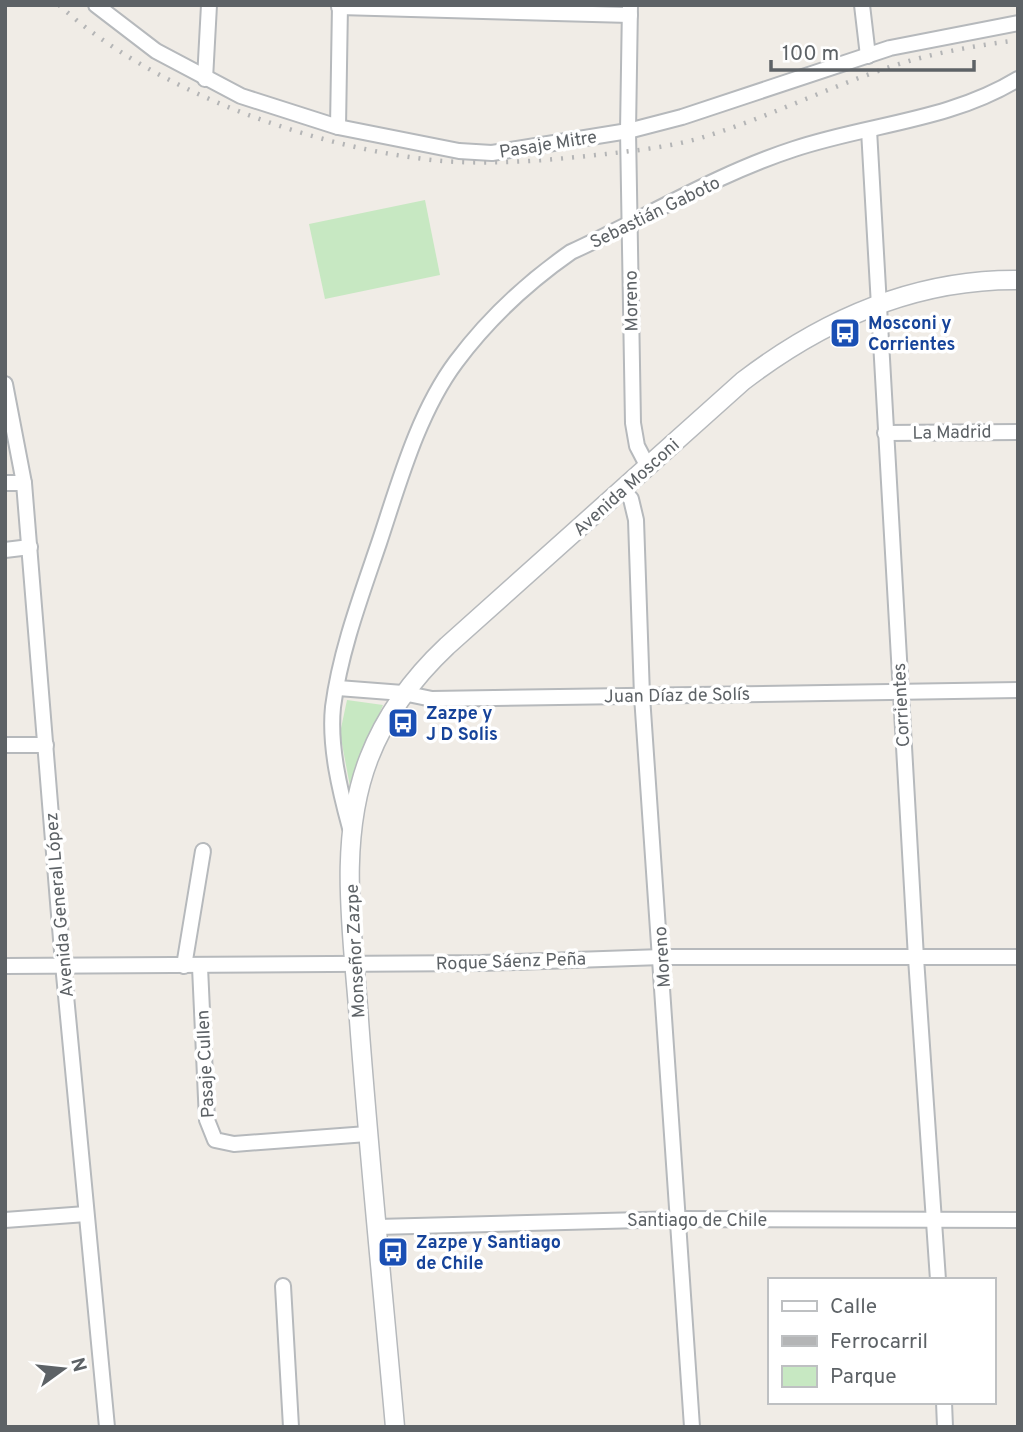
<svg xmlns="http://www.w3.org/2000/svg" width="1023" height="1432" viewBox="0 0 1023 1432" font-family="Overpass,sans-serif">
	<rect width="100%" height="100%" fill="#f0ece6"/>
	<g fill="#c7e8c2">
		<path d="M 425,200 L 440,275 L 325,299 L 309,224 Z"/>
		<path d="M 347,700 L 383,705 L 359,761 L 351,792 L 340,733 Z"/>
	</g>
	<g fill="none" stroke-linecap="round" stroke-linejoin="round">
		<g stroke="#b6b9bc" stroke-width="18">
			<g id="minor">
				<path d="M 96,5 L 156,51 L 241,96 L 338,127 L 459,151 L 492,153 L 628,131 L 682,117 L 890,48 L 1018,23"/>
				<path d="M 630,5 L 628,131 L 633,423 L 637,446 L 648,467"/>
				<path d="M 862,5 L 868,56"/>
				<path d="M 339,7 L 630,15"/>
				<path d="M 205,79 L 209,5"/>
				<path d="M 338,127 L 340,5"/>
				<path d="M 869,130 L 916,958 L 938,1280"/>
				<path d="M 5,384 L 24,483 L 63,964 L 107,1427"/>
				<path d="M 885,433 L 1018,432"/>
				<path d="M 5,483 L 24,483"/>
				<path d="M 623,490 L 631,499 L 636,520 L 642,696 L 692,1427"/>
				<path d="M 5,550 L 30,547"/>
				<path d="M 338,688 L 403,693 L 432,699 L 1018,690"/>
				<path d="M 5,745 L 46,745"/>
				<path d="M 350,828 C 340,791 329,746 333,707 C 340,652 361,596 379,543 C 399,483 418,413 456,362 C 488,319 528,282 571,252 C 645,218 717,174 794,149 C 869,124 949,121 1018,79"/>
				<path d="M 5,966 L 482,963 L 662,957 L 1018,957"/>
				<path d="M 184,966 L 203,851"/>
				<path d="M 200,967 L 207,1120 L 215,1140 L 234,1144 L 367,1134"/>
				<path d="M 5,1220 L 86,1214"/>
				<path d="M 377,1227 L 680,1219 L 1018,1220"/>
				<path d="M 283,1286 L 291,1427"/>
				<path d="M 944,1402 L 945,1427"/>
			</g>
		</g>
		<g stroke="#b6b9bc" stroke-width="21">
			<path id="tertiary" d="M 395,1427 C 383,1291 369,1156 359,1020 C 353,936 337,840 369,758 C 386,714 413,678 447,646 L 743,381 C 824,319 914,279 1018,280"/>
		</g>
		<use href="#minor" stroke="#fff" stroke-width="14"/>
		<use href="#tertiary" stroke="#fff" stroke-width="18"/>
		<path stroke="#b4b5b6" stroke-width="4.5" stroke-dasharray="2 9" stroke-linecap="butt" d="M 59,5 C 154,92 315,149 442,161 C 496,165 552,160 606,154 C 640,150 677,146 710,135 C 777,114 841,81 909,61 C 944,51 981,45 1018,40"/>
	</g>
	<defs>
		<g id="bus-square" transform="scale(1.575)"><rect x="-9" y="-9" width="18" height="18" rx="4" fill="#1a4fb4" stroke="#fff"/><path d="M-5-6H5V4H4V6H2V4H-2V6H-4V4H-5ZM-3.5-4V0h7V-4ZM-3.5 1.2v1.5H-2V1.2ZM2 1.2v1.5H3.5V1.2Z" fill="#fff"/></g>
	</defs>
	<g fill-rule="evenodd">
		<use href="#bus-square" x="845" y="333"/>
		<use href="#bus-square" x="403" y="723"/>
		<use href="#bus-square" x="393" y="1252"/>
	</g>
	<g text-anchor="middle" stroke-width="7" stroke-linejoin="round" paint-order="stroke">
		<g font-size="18" fill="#5d6266" stroke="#fff">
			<text transform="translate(548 144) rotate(-9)" y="6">Pasaje Mitre</text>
			<text transform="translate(655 212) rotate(-26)" y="6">Sebastián Gaboto</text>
			<text transform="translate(631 301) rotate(-91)" y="6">Moreno</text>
			<text transform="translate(952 432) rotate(-1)" y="6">La Madrid</text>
			<text transform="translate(626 487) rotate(-42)" y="6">Avenida Mosconi</text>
			<text transform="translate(677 695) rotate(-1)" y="6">Juan Díaz de Solís</text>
			<text transform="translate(901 705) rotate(-93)" y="6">Corrientes</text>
			<text transform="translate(59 905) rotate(-95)" y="6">Avenida General López</text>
			<text transform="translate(355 951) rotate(-93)" y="6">Monseñor Zazpe</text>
			<text transform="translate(662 957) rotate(-94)" y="6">Moreno</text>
			<text transform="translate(511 961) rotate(-2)" y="6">Roque Sáenz Peña</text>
			<text transform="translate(205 1064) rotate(-93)" y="6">Pasaje Cullen</text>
			<text x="697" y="1226">Santiago de Chile</text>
		</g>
		<g font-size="18" font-weight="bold" fill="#164399" stroke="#fff" text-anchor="start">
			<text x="868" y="329">Mosconi y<tspan x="868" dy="21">Corrientes</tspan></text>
			<text x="426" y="719">Zazpe y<tspan x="426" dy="21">J D Solis</tspan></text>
			<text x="416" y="1248">Zazpe y Santiago<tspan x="416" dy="21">de Chile</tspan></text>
		</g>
	</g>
	<rect width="1023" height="1432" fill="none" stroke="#5d6266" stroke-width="14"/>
	<rect x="768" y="1278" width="228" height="126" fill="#ffffff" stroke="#bec0c2" stroke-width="2"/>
	<rect x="782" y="1301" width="35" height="10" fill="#ffffff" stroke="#bec0c2" stroke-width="2"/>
	<text x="830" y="1313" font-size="21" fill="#5d6266">Calle</text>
	<rect x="782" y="1336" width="35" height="10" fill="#b4b5b6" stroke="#bec0c2" stroke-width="2"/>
	<text x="830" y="1348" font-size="21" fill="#5d6266">Ferrocarril</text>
	<rect x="782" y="1366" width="35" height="21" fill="#c7e8c2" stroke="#bec0c2" stroke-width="2"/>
	<text x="830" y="1383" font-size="21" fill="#5d6266">Parque</text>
	<g transform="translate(63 1369) rotate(75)" stroke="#ffffff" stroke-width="5" paint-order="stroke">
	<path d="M0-5L12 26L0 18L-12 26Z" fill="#5d6266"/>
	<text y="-10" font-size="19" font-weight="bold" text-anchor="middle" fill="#5d6266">N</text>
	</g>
	<path d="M771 60v10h203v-10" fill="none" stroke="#5d6266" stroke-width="3.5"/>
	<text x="782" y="60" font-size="21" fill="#5d6266" stroke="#ffffff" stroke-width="5" paint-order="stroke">100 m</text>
</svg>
